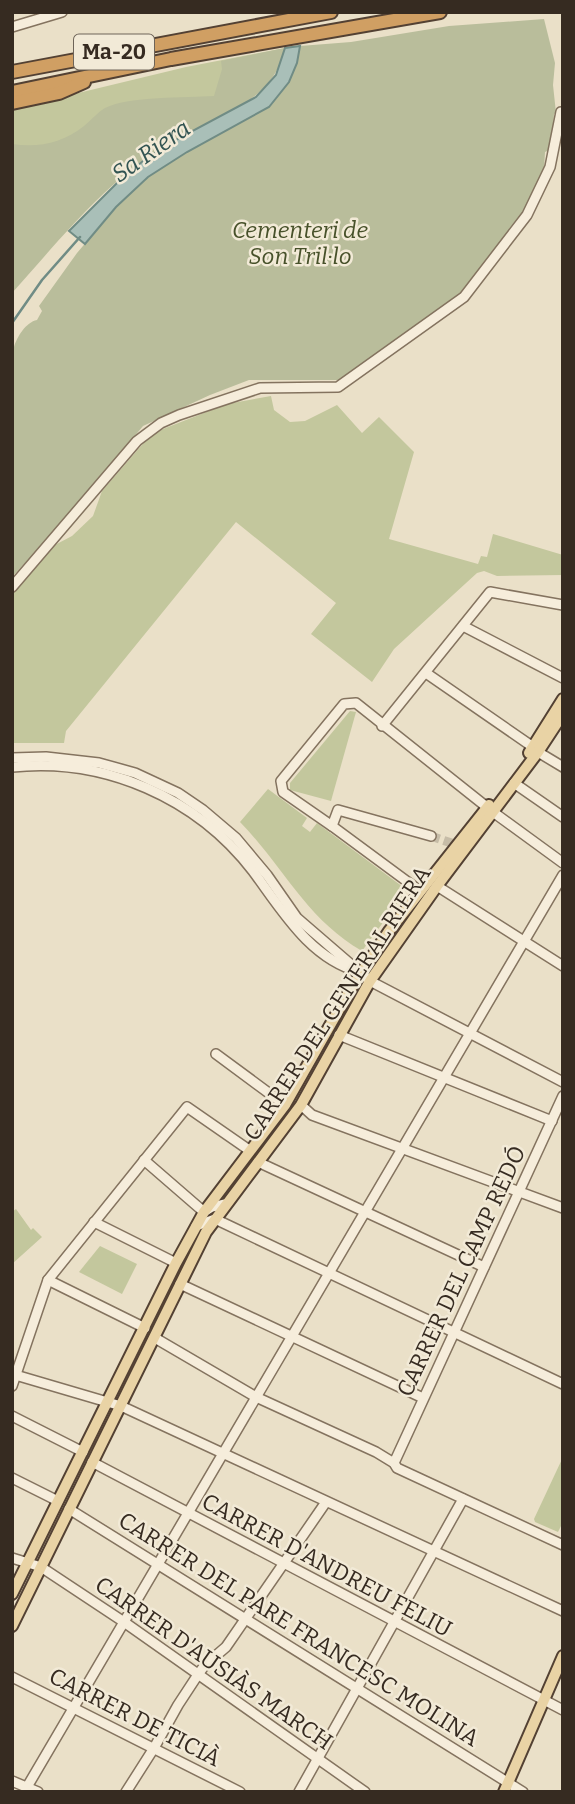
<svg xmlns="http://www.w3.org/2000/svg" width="575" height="1804" viewBox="0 0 575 1804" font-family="Bitter,serif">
	<rect width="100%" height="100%" fill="#eae0c8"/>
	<g fill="#c3c79d">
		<path d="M 285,48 L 283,58 L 224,115 L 179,138 L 12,181 L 12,109 L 186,67 Z"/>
		<path d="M 271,396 L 274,410 L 290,422 L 305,421 L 337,405 L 362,433 L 379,417 L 414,452 L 389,539 L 478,564 L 481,556 L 487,557 L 493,534 L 563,555 L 563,575 L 497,576 L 484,571 L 477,573 L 394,649 L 372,682 L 311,634 L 336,603 L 236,522 L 66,731 L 64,743 L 12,743 L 12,592 L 51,547 L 72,536 L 93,516 L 102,491 L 148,438 L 163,429 L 227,404 Z"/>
		<path d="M 350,711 L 356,712 L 331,801 L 290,790 L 290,783 Z"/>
		<path d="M 268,789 L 307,818 L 302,826 L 310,832 L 317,823 L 407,890 L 362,951 C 306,919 283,866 240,822 Z"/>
		<path d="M 16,1209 L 31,1230 L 33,1228 L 42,1237 L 12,1264 L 12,1212 Z"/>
		<path d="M 100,1246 L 137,1264 L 122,1294 L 79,1272 Z"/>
		<path d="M 563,1457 L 563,1522 L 558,1532 L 535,1522 L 534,1519 Z"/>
	</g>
	<g fill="#b9bd9b">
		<path d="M 544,19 L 555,63 L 553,85 L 556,113 L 554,114 L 552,149 L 545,152 L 544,170 L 524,213 L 460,293 L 341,380 L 249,380 L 210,395 L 143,426 L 64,521 L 12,577 L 14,347 C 17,337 26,322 37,320 L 42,311 L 39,306 L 77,253 L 116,207 L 148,177 L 187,152 L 269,106 L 297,63 L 300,46 L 351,42 L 449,26 Z"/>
		<path d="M 285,48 C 274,103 214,118 170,143 C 108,178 59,241 12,293 L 12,144 C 39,148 62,143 84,126 C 90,121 98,112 105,108 C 129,96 186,98 214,96 L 222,69 L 221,61 Z"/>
	</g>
	<path fill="#a9bfb8" stroke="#708c85" stroke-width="2" d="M 300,46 L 297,63 L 289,82 L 269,107 L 187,152 L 148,177 L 116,207 L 85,244 L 69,231 L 119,181 L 143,161 L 168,144 L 256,97 L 276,75 L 285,48 Z"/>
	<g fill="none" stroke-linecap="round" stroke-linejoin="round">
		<path stroke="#708c85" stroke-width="2.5" d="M 12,323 L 42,280 L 80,237"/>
		<path stroke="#c6bca7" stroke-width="9" stroke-dasharray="9 4.5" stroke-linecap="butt" d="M 431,836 L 457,845"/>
		<g stroke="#84735f" stroke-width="12">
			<g id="minor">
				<path d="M 12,27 L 62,12"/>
				<path d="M 12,587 L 137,441 L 161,423 L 179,415 L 260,388 L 338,387 L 464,297 L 527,215 L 550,167 L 561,112 L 563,112"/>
				<path d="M 463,626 L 563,678"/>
				<path d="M 426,673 L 533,747"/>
				<path d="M 382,726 L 490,592 L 563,605"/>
				<path d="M 538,752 L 563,767"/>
				<path d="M 12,758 L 46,757 L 99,763 L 135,773 L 178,793 L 203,810 L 236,838 L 267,875 L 297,918 L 370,981 L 563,1082"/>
				<path d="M 12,767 C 105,757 197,798 253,871 C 282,910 310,959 360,972"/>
				<path d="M 514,783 L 563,817"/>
				<path d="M 332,826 L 283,792 L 281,781 L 344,704 L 356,703 L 493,812 L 563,863"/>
				<path d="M 437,886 L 563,966"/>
				<path d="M 420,891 L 332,826 L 338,810 L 431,836"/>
				<path d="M 339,1035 L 552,1121"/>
				<path d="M 216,1054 L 285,1105"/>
				<path d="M 301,1105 L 312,1115 L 563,1208"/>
				<path d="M 144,1160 L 204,1212 L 212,1207 L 225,1204"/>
				<path d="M 258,1162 L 484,1267"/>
				<path d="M 94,1222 L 176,1263"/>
				<path d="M 196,1226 L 215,1219 L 563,1384"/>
				<path d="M 48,1280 L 145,1328"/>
				<path d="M 180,1284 L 423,1398"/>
				<path d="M 155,1338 L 256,1397 L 376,1452 L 394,1463 L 397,1468 L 563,1545"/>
				<path d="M 12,1374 L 121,1406 L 563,1611"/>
				<path d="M 12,1386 L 48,1280 L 187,1107 L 249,1150"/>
				<path d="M 12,1416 L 83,1452"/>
				<path d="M 92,1462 L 563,1710"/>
				<path d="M 394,1463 L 563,1096"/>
				<path d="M 12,1478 L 58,1501"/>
				<path d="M 69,1509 L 523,1792"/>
				<path d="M 12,1558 L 41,1567 L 124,1622 L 365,1792"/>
				<path d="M 12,1677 L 240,1792"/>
				<path d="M 12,1781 L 38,1792"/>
				<path d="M 27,1787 L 563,875"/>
				<path d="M 126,1792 L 154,1748 L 178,1705 L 199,1673 L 205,1665 L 226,1647 L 326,1502"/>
				<path d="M 299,1792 L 463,1499"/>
			</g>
		</g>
		<g stroke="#534133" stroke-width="14">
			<g id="major">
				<path d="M 529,753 L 563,699"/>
				<path d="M 12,1594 L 176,1263 L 204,1212 L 285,1105 L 350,990 L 389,931 L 489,805"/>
				<path d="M 12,1626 L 206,1232 L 301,1105 L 370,981 L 437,886 L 538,752 L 563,714"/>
				<path d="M 504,1792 L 563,1656"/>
			</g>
		</g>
		<g stroke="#534133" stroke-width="16">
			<g id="highway">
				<path d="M 12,72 L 331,12"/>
				<path d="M 12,92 L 171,59 L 440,12"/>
				<path d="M 12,103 L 59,93 L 84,82"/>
			</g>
		</g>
		<use href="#minor" stroke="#f6eddb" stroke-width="9"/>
		<use href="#major" stroke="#e9d3a5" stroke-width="10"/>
		<use href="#highway" stroke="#d09f63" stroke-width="12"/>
	</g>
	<g text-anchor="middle" stroke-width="5" stroke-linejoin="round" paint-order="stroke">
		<rect fill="#f2ead7" stroke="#6e6458" stroke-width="2" x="74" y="34.5" width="80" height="35" rx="5"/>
		<g font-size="21" font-weight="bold" fill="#362b21">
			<text x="114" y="59">Ma-20</text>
		</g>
		<g font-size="23" font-style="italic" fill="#47512a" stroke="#f2ead7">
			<text x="300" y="238">Cementeri de<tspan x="300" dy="26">Son Tril·lo</tspan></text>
		</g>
		<g font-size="23" fill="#362b21" stroke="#f2ead7">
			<text transform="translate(337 1003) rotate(-57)" y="8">CARRER DEL GENERAL RIERA</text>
			<text transform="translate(461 1271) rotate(-65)" y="8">CARRER DEL CAMP REDÓ</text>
			<text transform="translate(327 1565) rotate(28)" y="8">CARRER D'ANDREU FELIU</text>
			<text transform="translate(299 1629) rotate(32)" y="8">CARRER DEL PARE FRANCESC MOLINA</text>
			<text transform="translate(214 1663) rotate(35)" y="8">CARRER D'AUSIÀS MARCH</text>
			<text transform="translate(135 1717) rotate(27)" y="8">CARRER DE TICIÀ</text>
		</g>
		<g font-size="24" font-style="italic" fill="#325452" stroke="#f2ead7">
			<text transform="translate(151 151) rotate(-35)" y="8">Sa Riera</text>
		</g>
	</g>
	<rect width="575" height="1804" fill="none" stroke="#362b21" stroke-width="28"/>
</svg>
